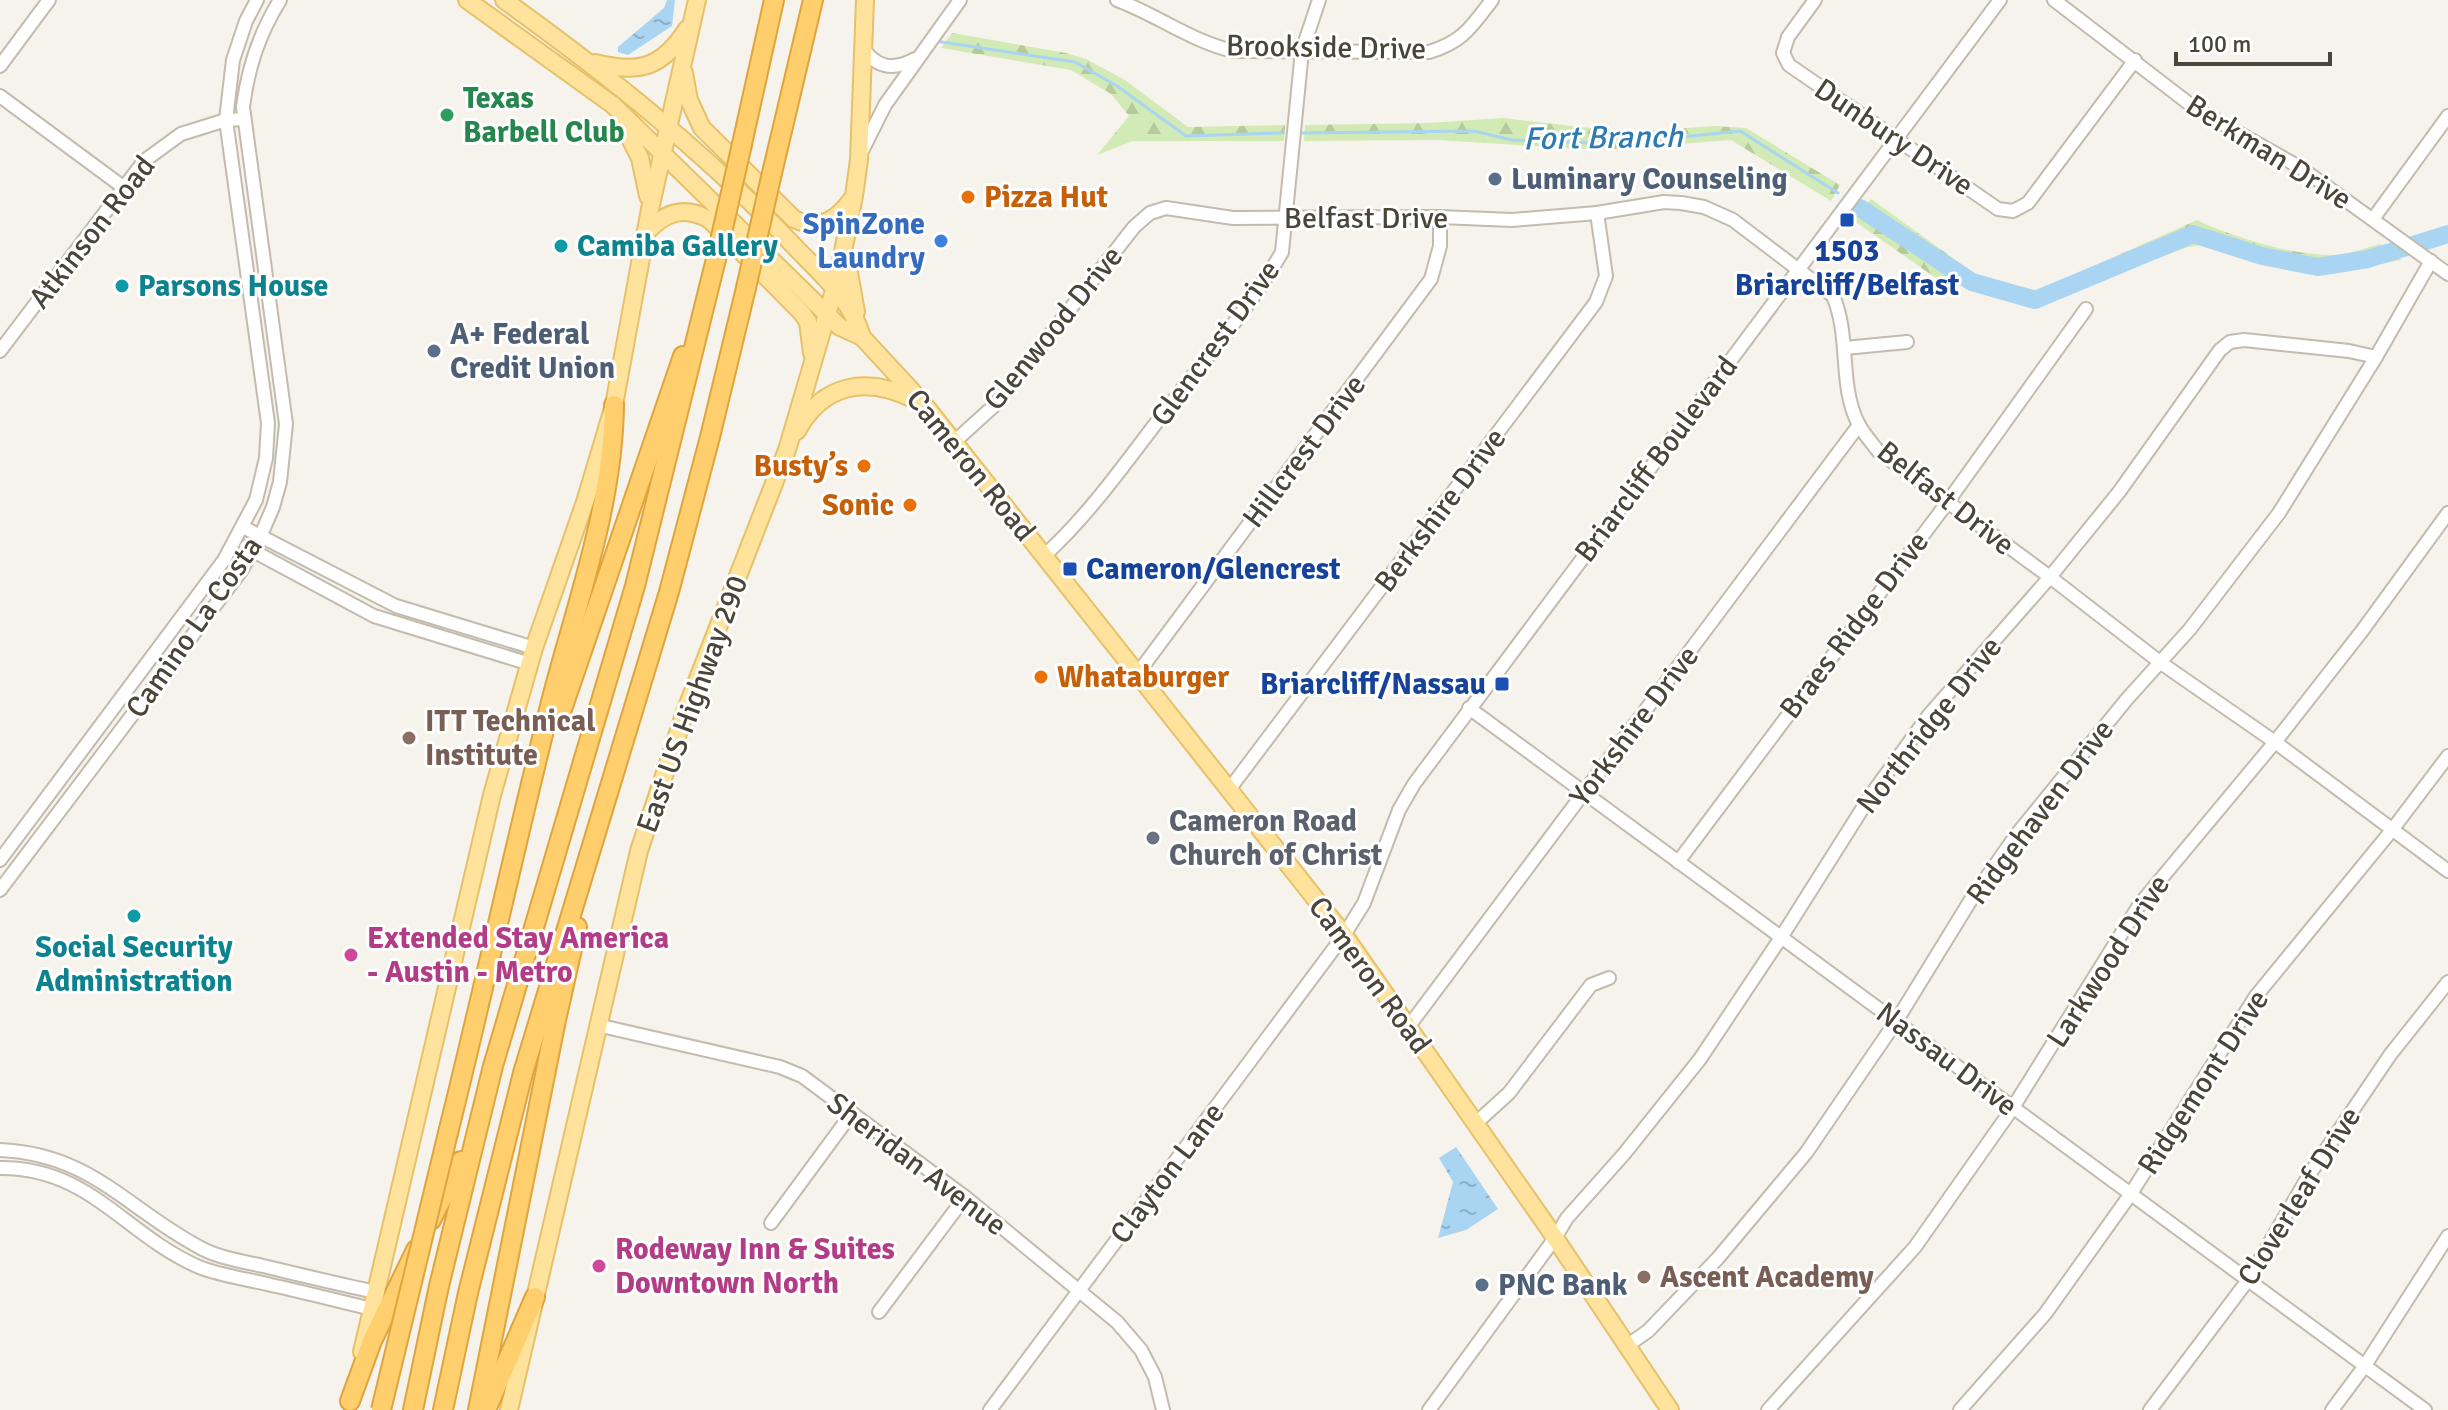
<svg xmlns="http://www.w3.org/2000/svg" width="2448" height="1410" viewBox="0 0 2448 1410" font-family="Signika,sans-serif">
	<defs>
		<pattern id="forest-firs" width="22" height="20" patternUnits="userSpaceOnUse" patternTransform="scale(2)"><rect width="22" height="20" fill="#d2eab5"/><path d="M5 1l3.5 6h-7zM16 11l3.5 6h-7z" fill="#b6ca9c"/></pattern>
		<pattern id="water-ripples" width="26" height="14" patternUnits="userSpaceOnUse" patternTransform="scale(2)"><rect width="26" height="14" fill="#a9d4f2"/><path d="M2 4q2-2 4 0t4 0M15 11q2-2 4 0t4 0" fill="none" stroke="#8caec5"/></pattern>
	</defs>
	<rect width="100%" height="100%" fill="#f6f3ec"/>
	<g fill="url(#forest-firs)">
		<path d="M 952,33 L 1066,53 L 1086,59 L 1125,80 L 1188,127 L 1285,125 L 1284,141 L 1133,141 L 1097,155 L 1129,116 L 1111,94 L 1071,70 L 941,48 Z"/>
		<path d="M 1503,118 L 1625,132 L 1715,126 L 1746,128 L 1840,185 L 1831,201 L 1731,140 L 1602,150 L 1437,140 L 1304,141 L 1305,125 L 1428,123 Z"/>
		<path d="M 1871,199 L 1975,274 L 2038,291 L 2197,220 C 2231,237 2306,260 2344,254 C 2356,252 2368,247 2380,244 L 2402,260 L 2318,275 L 2269,263 L 2211,244 L 2188,247 L 2029,306 L 1936,278 L 1853,220 Z"/>
	</g>
	<g fill="url(#water-ripples)">
		<path d="M 667,0 L 675,0 L 672,26 L 628,55 L 618,52 L 618,47 L 664,8 Z"/>
		<path d="M 1456,1147 L 1498,1209 L 1466,1230 L 1438,1238 L 1453,1182 L 1439,1158 Z"/>
	</g>
	<g fill="none" stroke-linecap="round" stroke-linejoin="round">
		<g stroke="#a9d4f2" stroke-width="3">
			<path d="M 935,41 L 1075,62 L 1117,86 L 1186,136 L 1281,133"/>
			<path d="M 1303,133 L 1474,131 L 1512,140 L 1615,144 L 1740,131 L 1838,193"/>
		</g>
		<path stroke="#a9d4f2" stroke-width="18" d="M 1860,208 L 1972,282 L 2035,300 L 2193,234 L 2262,256 L 2318,267 L 2368,259 L 2448,234"/>
		<g stroke="#c2bbae" stroke-width="16">
			<g id="minor">
				<path d="M 1117,0 C 1157,15 1191,41 1233,51 L 1429,52 C 1463,42 1471,27 1492,0"/>
				<path d="M 1815,0 L 1788,37 L 1783,53 L 1789,65 L 1998,209 L 2013,211 L 2028,203 L 2135,60"/>
				<path d="M 2054,0 L 2196,109 L 2301,168 L 2448,274"/>
				<path d="M 862,46 C 875,68 893,71 915,59"/>
				<path d="M 0,66 L 49,0"/>
				<path d="M 0,96 L 123,187"/>
				<path d="M 863,149 L 885,105 L 960,0"/>
				<path d="M 2373,219 L 2448,116"/>
				<path d="M 1845,348 L 1907,342"/>
				<path d="M 0,351 L 144,161 L 181,134 L 226,120 L 244,119"/>
				<path d="M 954,442 L 996,404 L 1134,227 L 1150,213 L 1166,208 L 1233,218 L 1440,217 L 1512,220 L 1597,213 L 1664,202 L 1681,203 L 1704,207 L 1733,220 L 1833,296 C 1851,337 1838,386 1859,425 C 1864,434 1872,443 1878,451 L 2050,577 L 2161,663 L 2275,742 L 2448,871"/>
				<path d="M 243,527 L 396,606 L 534,648"/>
				<path d="M 246,547 L 374,616 L 530,664"/>
				<path d="M 1045,555 C 1093,511 1130,456 1170,405 C 1208,355 1251,306 1282,252 L 1302,51 L 1319,0"/>
				<path d="M 1138,673 L 1431,279 L 1440,246 L 1440,217"/>
				<path d="M 1469,708 L 2425,1410"/>
				<path d="M 1228,791 L 1596,302 L 1606,276 L 1597,213"/>
				<path d="M 0,860 L 224,560 L 256,500 L 266,458 L 268,423 L 226,120 L 233,60 L 246,21 L 257,0"/>
				<path d="M 1678,862 L 1947,503 L 2086,309"/>
				<path d="M 0,890 L 241,571 L 261,535 L 273,507 L 280,482 L 286,424 L 243,107 C 248,67 259,34 280,0"/>
				<path d="M 597,1025 L 780,1067 L 802,1076 L 965,1197 L 1117,1322 L 1141,1350 L 1155,1377 L 1163,1410"/>
				<path d="M 1409,1026 L 1859,425"/>
				<path d="M 1476,1123 L 1509,1093 L 1591,985 L 1609,978"/>
				<path d="M 0,1150 C 91,1154 126,1208 199,1247 C 218,1258 242,1261 263,1266 C 301,1275 338,1284 376,1292"/>
				<path d="M 0,1168 C 89,1167 125,1235 199,1267 C 222,1276 247,1279 271,1285 C 304,1292 338,1301 372,1309"/>
				<path d="M 771,1223 L 852,1113"/>
				<path d="M 879,1312 L 965,1197"/>
				<path d="M 1628,1345 L 1648,1331 L 1718,1258 L 1806,1153 L 1897,1020 L 1972,898 L 2017,834 L 2127,699 L 2190,629 L 2279,513 L 2376,357 L 2431,261"/>
				<path d="M 990,1410 L 1344,935 L 1364,903 L 1399,810 L 1414,784 L 2000,0"/>
				<path d="M 1429,1410 L 1555,1238 L 1567,1218 L 1624,1154 L 1700,1059 L 1782,936 L 1871,795 L 1929,715 L 2050,577 L 2119,492 L 2220,350 L 2230,342 L 2244,340 L 2349,351 L 2376,357"/>
				<path d="M 1768,1410 L 1915,1247 L 2012,1109 L 2140,904 L 2275,742 L 2362,631 L 2448,513"/>
				<path d="M 1960,1410 L 2045,1314 L 2130,1195 L 2256,996 L 2392,830 L 2448,756"/>
				<path d="M 2150,1410 L 2248,1280 L 2311,1172 L 2390,1055 L 2448,982"/>
				<path d="M 2332,1410 L 2364,1367 L 2448,1236"/>
			</g>
		</g>
		<g stroke="#e6c16a" stroke-width="20">
			<g id="major">
				<path d="M 467,0 L 613,105 L 840,327 L 862,337 L 923,403 L 1344,935 L 1547,1226 L 1670,1410"/>
				<path d="M 504,0 C 607,74 706,153 794,246 C 820,273 852,300 862,337"/>
				<path d="M 595,63 C 639,74 662,68 687,29"/>
				<path d="M 684,73 L 689,100 L 702,128 L 794,219 C 820,231 837,220 852,199"/>
				<path d="M 621,121 L 640,158 L 648,196"/>
				<path d="M 645,234 C 664,212 684,205 710,220 L 802,313 L 808,322 L 812,353"/>
				<path d="M 846,256 L 856,312"/>
				<path d="M 797,431 C 823,383 867,376 913,399"/>
				<path d="M 362,1352 L 492,795 L 534,648 L 585,502 L 614,405 L 650,209 L 697,0"/>
				<path d="M 509,1410 L 639,851 L 685,712 L 787,450 L 838,277 L 854,196 L 859,160 L 865,0"/>
			</g>
		</g>
		<g stroke="#e0a43c" stroke-width="22">
			<g id="highway">
				<path d="M 742,144 L 774,0"/>
				<path d="M 772,173 L 813,0"/>
				<path d="M 559,718 L 683,356"/>
				<path d="M 448,1133 C 484,989 515,845 551,702 C 576,605 613,506 614,405"/>
				<path d="M 431,1220 L 461,1161"/>
				<path d="M 350,1401 L 372,1341 L 416,1250"/>
				<path d="M 413,1410 L 439,1286 L 493,1066 L 635,586 L 716,259"/>
				<path d="M 443,1410 L 468,1293 L 523,1073 L 669,592 L 710,437 L 746,288"/>
				<path d="M 478,1410 L 556,1020 L 577,927"/>
				<path d="M 486,1410 L 535,1297"/>
			</g>
		</g>
		<use href="#minor" stroke="#fff" stroke-width="12"/>
		<use href="#major" stroke="#ffe39c" stroke-width="16"/>
		<use href="#highway" stroke="#ffcf6e" stroke-width="18"/>
		<g stroke="#e0a43c" stroke-width="22" stroke-linecap="butt">
			<g id="highway-bridge">
				<path d="M 716,259 L 742,144"/>
				<path d="M 746,288 L 772,173"/>
				<path d="M 381,1410 L 448,1133"/>
			</g>
		</g>
		<use href="#highway-bridge" stroke="#ffcf6e" stroke-width="18"/>
	</g>
	<circle fill="#2e9e5b" stroke="#fff" stroke-width="3" cx="447" cy="115" r="8"/>
	<g fill="#5c6f8a" stroke="#fff" stroke-width="3">
		<circle cx="1495" cy="179" r="8"/>
		<circle cx="434" cy="351" r="8"/>
		<circle cx="1482" cy="1285" r="8"/>
	</g>
	<g fill="#e8710a" stroke="#fff" stroke-width="3">
		<circle cx="968" cy="197" r="8"/>
		<circle cx="864" cy="466" r="8"/>
		<circle cx="910" cy="505" r="8"/>
		<circle cx="1041" cy="677" r="8"/>
	</g>
	<g fill="#1a4fb4" stroke="#fff" stroke-width="3">
		<rect x="1839" y="212" width="16" height="16" rx="4"/>
		<rect x="1062" y="561" width="16" height="16" rx="4"/>
		<rect x="1494" y="676" width="16" height="16" rx="4"/>
	</g>
	<circle fill="#3f7fe0" stroke="#fff" stroke-width="3" cx="941" cy="241" r="8"/>
	<g fill="#0f9aa8" stroke="#fff" stroke-width="3">
		<circle cx="561" cy="246" r="8"/>
		<circle cx="122" cy="286" r="8"/>
		<circle cx="134" cy="916" r="8"/>
	</g>
	<g fill="#8d6e63" stroke="#fff" stroke-width="3">
		<circle cx="409" cy="738" r="8"/>
		<circle cx="1644" cy="1277" r="8"/>
	</g>
	<circle fill="#6b7280" stroke="#fff" stroke-width="3" cx="1153" cy="838" r="8"/>
	<g fill="#d1479c" stroke="#fff" stroke-width="3">
		<circle cx="351" cy="955" r="8"/>
		<circle cx="599" cy="1266" r="8"/>
	</g>
	<g text-anchor="middle" stroke-width="6" stroke-linejoin="round" paint-order="stroke">
		<g font-size="30" fill="#4b4439" stroke="#fff">
			<text transform="translate(1326 47) rotate(1)" y="10">Brookside Drive</text>
			<text transform="translate(1894 137) rotate(34)" y="10">Dunbury Drive</text>
			<text transform="translate(2269 152) rotate(32)" y="10">Berkman Drive</text>
			<text x="1366" y="228">Belfast Drive</text>
			<text transform="translate(92 232) rotate(-52)" y="10">Atkinson Road</text>
			<text transform="translate(1053 328) rotate(-51)" y="10">Glenwood Drive</text>
			<text transform="translate(1215 343) rotate(-54)" y="10">Glencrest Drive</text>
			<text transform="translate(1304 451) rotate(-53)" y="10">Hillcrest Drive</text>
			<text transform="translate(1656 459) rotate(-53)" y="10">Briarcliff Boulevard</text>
			<text transform="translate(971 465) rotate(51)" y="10">Cameron Road</text>
			<text transform="translate(1946 498) rotate(38)" y="10">Belfast Drive</text>
			<text transform="translate(1440 510) rotate(-53)" y="10">Berkshire Drive</text>
			<text transform="translate(1854 625) rotate(-53)" y="10">Braes Ridge Drive</text>
			<text transform="translate(194 627) rotate(-55)" y="10">Camino La Costa</text>
			<text transform="translate(692 704) rotate(-70)" y="10">East US Highway 290</text>
			<text transform="translate(1929 725) rotate(-52)" y="10">Northridge Drive</text>
			<text transform="translate(1634 726) rotate(-53)" y="10">Yorkshire Drive</text>
			<text transform="translate(2040 812) rotate(-53)" y="10">Ridgehaven Drive</text>
			<text transform="translate(2108 961) rotate(-57)" y="10">Larkwood Drive</text>
			<text transform="translate(1370 975) rotate(54)" y="10">Cameron Road</text>
			<text transform="translate(1947 1059) rotate(37)" y="10">Nassau Drive</text>
			<text transform="translate(2203 1082) rotate(-57)" y="10">Ridgemont Drive</text>
			<text transform="translate(917 1164) rotate(37)" y="10">Sheridan Avenue</text>
			<text transform="translate(1167 1173) rotate(-53)" y="10">Clayton Lane</text>
			<text transform="translate(2299 1196) rotate(-58)" y="10">Cloverleaf Drive</text>
		</g>
		<g font-size="30" font-weight="bold" fill="#27864d" stroke="#fff" text-anchor="start">
			<text x="463" y="108">Texas<tspan x="463" dy="34">Barbell Club</tspan></text>
		</g>
		<g font-size="30" font-weight="bold" fill="#4e5e75" stroke="#fff" text-anchor="start">
			<text x="1511" y="189">Luminary Counseling</text>
			<text x="450" y="344">A+ Federal<tspan x="450" dy="34">Credit Union</tspan></text>
			<text x="1498" y="1295">PNC Bank</text>
		</g>
		<g font-size="30" font-weight="bold" fill="#c56008" stroke="#fff" text-anchor="start">
			<text x="984" y="207">Pizza Hut</text>
			<text x="848" y="476" text-anchor="end">Busty’s</text>
			<text x="894" y="515" text-anchor="end">Sonic</text>
			<text x="1057" y="687">Whataburger</text>
		</g>
		<g font-size="30" font-weight="bold" fill="#366cbe" stroke="#fff" text-anchor="end">
			<text x="925" y="234">SpinZone<tspan x="925" dy="34">Laundry</tspan></text>
		</g>
		<g font-size="30" font-weight="bold" fill="#0d838f" stroke="#fff" text-anchor="start">
			<text x="577" y="256">Camiba Gallery</text>
			<text x="138" y="296">Parsons House</text>
			<text x="134" y="957" text-anchor="middle">Social Security<tspan x="134" dy="34">Administration</tspan></text>
		</g>
		<g font-size="30" font-weight="bold" fill="#164399" stroke="#fff">
			<text x="1847" y="261">1503<tspan x="1847" dy="34">Briarcliff/Belfast</tspan></text>
			<text x="1086" y="579" text-anchor="start">Cameron/Glencrest</text>
			<text x="1486" y="694" text-anchor="end">Briarcliff/Nassau</text>
		</g>
		<g font-size="30" font-weight="bold" fill="#785e54" stroke="#fff" text-anchor="start">
			<text x="425" y="731">ITT Technical<tspan x="425" dy="34">Institute</tspan></text>
			<text x="1660" y="1287">Ascent Academy</text>
		</g>
		<g font-size="30" font-weight="bold" fill="#5b616d" stroke="#fff" text-anchor="start">
			<text x="1169" y="831">Cameron Road<tspan x="1169" dy="34">Church of Christ</tspan></text>
		</g>
		<g font-size="30" font-weight="bold" fill="#b23c85" stroke="#fff" text-anchor="start">
			<text x="367" y="948">Extended Stay America<tspan x="367" dy="34">- Austin - Metro</tspan></text>
			<text x="615" y="1259">Rodeway Inn &amp; Suites<tspan x="615" dy="34">Downtown North</tspan></text>
		</g>
		<g font-size="32" font-style="italic" fill="#2e7ab2" stroke="#fff">
			<text transform="translate(1603 137) rotate(-1)" y="11">Fort Branch</text>
		</g>
	</g>
	<path d="M2176 52v12h154v-12" fill="none" stroke="#4b4439" stroke-width="4"/>
	<text x="2188" y="52" font-size="24" fill="#4b4439" stroke="#ffffff" stroke-width="6" paint-order="stroke">100 m</text>
</svg>
